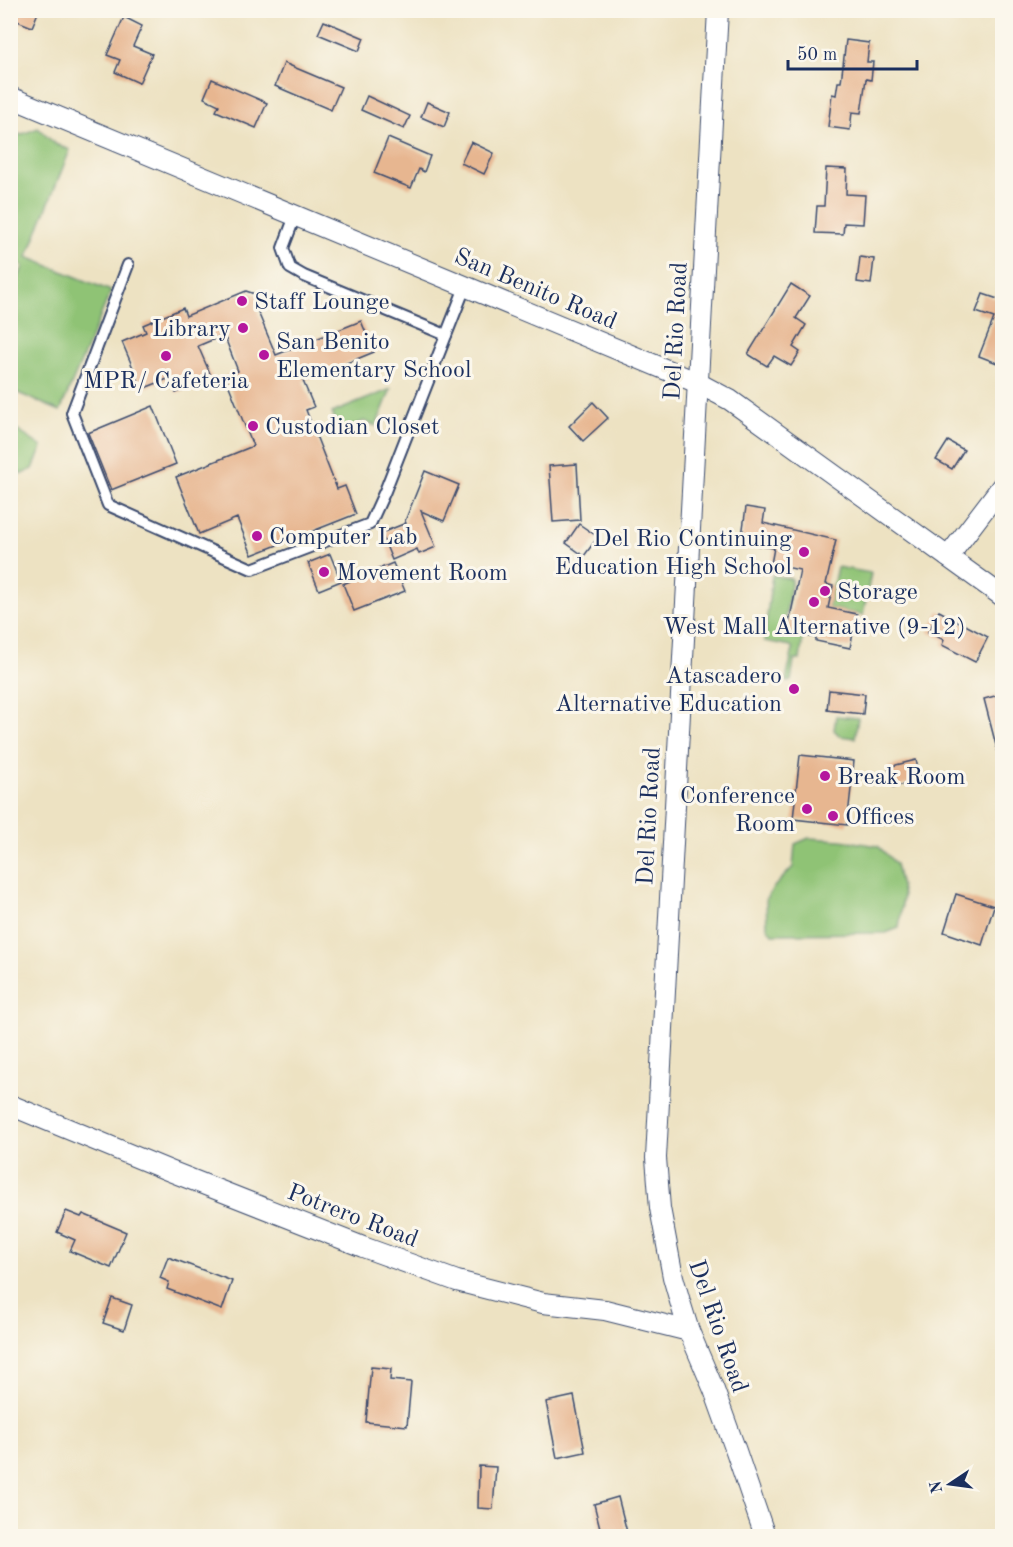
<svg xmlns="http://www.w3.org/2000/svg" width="1013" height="1547" viewBox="0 0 1013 1547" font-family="'Old Standard TT',serif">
	<rect width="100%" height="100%" fill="#fbf7ec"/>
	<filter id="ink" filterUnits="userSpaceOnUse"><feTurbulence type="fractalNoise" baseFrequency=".0167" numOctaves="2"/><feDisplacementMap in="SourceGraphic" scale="12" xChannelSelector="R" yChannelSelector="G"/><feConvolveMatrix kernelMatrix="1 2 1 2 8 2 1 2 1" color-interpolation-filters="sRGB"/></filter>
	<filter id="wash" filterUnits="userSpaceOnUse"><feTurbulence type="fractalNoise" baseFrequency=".008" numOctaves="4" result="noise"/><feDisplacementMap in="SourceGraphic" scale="24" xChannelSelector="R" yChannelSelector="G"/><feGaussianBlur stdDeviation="1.35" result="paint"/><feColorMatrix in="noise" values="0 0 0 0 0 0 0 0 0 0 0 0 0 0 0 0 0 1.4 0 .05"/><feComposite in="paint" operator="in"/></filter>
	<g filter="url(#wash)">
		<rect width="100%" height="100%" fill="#ede2c2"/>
		<g fill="#8fc374" stroke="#557969" stroke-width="1.5">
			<path d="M 38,128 L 55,144 L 70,150 L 27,257 L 111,291 L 60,411 L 11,390 L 11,299 L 23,266 L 11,258 L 11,131 L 20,135 Z"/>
			<path d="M 391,389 L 376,426 L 364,421 L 340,432 L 332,413 Z"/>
			<path d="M 11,426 L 42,447 L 33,469 L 22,474 L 11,469 Z"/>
			<path d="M 837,567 L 871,573 L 863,615 L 828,608 Z"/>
			<path d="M 772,575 L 792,579 L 783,631 L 803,635 L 800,660 L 794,660 L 791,681 L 788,682 L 786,680 L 793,649 L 791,646 L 764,641 Z"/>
			<path d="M 836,716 L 858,718 L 855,738 L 840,736 L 834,730 Z"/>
			<path d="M 809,838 L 841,840 L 878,846 L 896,864 L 903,896 L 899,928 L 886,933 L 772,934 L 767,927 L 766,899 L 774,887 L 793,867 L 795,844 Z"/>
		</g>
		<g id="blocks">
			<g fill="#e7b690">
				<path d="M 10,10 L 39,10 L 32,27 L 10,18 Z"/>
				<path d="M 124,17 L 142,26 L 133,46 L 152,54 L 139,83 L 115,72 L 120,60 L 107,55 Z"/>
				<path d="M 324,21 L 364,38 L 359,51 L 318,34 Z"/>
				<path d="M 846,40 L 869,43 L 867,62 L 873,62 L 871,80 L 866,79 L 861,113 L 852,112 L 850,130 L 828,127 L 832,94 L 836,95 L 838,82 L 841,82 Z"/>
				<path d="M 284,63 L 341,87 L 331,110 L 275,86 Z"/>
				<path d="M 212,79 L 267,103 L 256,128 L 216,111 L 219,105 L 204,98 Z"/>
				<path d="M 367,96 L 410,116 L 404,129 L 361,110 Z"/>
				<path d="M 427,102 L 450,112 L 444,127 L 421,117 Z"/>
				<path d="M 388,138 L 430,156 L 424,172 L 419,169 L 411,188 L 374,173 Z"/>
				<path d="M 471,142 L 494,153 L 484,174 L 461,163 Z"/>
				<path d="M 826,168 L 847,169 L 846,194 L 865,195 L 863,224 L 844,223 L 843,234 L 815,233 L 817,206 L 824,206 Z"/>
				<path d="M 860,257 L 874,259 L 871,284 L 857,282 Z"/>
				<path d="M 791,284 L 810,296 L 796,318 L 806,325 L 793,347 L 800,352 L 791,366 L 774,356 L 767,366 L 748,354 Z"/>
				<path d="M 246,291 L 269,299 L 255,305 L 276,355 L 361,321 L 374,352 L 303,381 L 314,407 L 306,410 L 337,489 L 345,486 L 356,514 L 252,555 L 237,518 L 199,534 L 176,477 L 253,446 L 225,376 L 238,371 L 224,335 L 198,346 L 212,378 L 176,393 L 170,378 L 142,389 L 122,342 L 146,332 L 143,325 L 183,308 L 186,316 Z"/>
				<path d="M 983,294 L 1001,300 L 1002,298 L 1002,365 L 979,356 L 994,318 L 976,312 Z"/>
				<path d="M 593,402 L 608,418 L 583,441 L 569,426 Z"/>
				<path d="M 153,406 L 176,464 L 111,490 L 88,433 Z"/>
				<path d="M 948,441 L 964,450 L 952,469 L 936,460 Z"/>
				<path d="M 577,464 L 580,520 L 553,522 L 549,466 Z"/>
				<path d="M 425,471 L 459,485 L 444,521 L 421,511 L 436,547 L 419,554 L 417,549 L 392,560 L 381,533 L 406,523 L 405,521 Z"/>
				<path d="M 746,507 L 765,510 L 763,523 L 836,540 L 826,584 L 833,586 L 828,608 L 857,614 L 850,648 L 816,641 L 816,638 L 787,632 L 800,570 L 771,564 L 774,548 L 741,543 Z"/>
				<path d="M 579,524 L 598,537 L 584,556 L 566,543 Z"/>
				<path d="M 330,554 L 341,581 L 319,590 L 308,563 Z"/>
				<path d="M 393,563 L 405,591 L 354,611 L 343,584 Z"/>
				<path d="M 939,611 L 988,637 L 975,662 L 942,645 L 944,640 L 928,632 Z"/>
				<path d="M 829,690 L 865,694 L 863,714 L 827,710 Z"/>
				<path d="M 1002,694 L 1002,752 L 998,753 L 984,699 Z"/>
				<path d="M 800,755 L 854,761 L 847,825 L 793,819 Z"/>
				<path d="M 916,760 L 921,780 L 893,787 L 888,767 Z"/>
				<path d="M 956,894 L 994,906 L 982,945 L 944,932 Z"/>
				<path d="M 66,1211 L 81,1217 L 83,1214 L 126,1232 L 111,1268 L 70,1251 L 75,1240 L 57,1232 Z"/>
				<path d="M 168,1257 L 232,1281 L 222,1310 L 167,1289 L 169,1282 L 160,1278 Z"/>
				<path d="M 112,1298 L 132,1305 L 124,1330 L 103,1323 Z"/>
				<path d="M 371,1367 L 391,1369 L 390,1380 L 411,1382 L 407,1426 L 366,1422 Z"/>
				<path d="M 574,1396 L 585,1452 L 557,1458 L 546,1402 Z"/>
				<path d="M 479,1466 L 496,1467 L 493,1509 L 478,1508 Z"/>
				<path d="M 618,1497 L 628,1536 L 602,1536 L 594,1504 Z"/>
			</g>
		</g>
	</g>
	<g filter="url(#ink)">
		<use href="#blocks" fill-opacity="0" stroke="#3a4a6d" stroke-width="1.5"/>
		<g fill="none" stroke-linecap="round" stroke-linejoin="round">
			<g stroke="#3a4a6d" stroke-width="14">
				<g id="service">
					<path d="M 295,216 L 283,248 L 290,268 L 304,276 L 446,335"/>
					<path d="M 128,265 L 72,413 L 108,505 L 252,569 L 370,524 L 385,491 L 465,287"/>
				</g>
			</g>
			<g stroke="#3a4a6d" stroke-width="22">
				<g id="minor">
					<path d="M 718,10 L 656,1158 L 660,1208 L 673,1277 L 681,1305 L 689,1331 L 714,1390 L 736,1451 L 765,1536"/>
					<path d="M 10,97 L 698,383 L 730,400 L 1002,596"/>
					<path d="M 948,557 L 1002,486"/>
					<path d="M 10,1105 L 170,1171 L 363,1247 L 457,1281 L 543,1303 L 605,1310 L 689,1331"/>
				</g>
			</g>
			<use href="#service" stroke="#fff" stroke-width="10"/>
			<use href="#minor" stroke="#fff" stroke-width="20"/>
		</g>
	</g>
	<g fill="#b5179e" stroke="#fbf7ec" stroke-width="2">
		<circle cx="242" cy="301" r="6"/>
		<circle cx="243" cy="328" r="6"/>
		<circle cx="264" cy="355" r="6"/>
		<circle cx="166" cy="356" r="6"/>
		<circle cx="253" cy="426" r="6"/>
		<circle cx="257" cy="536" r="6"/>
		<circle cx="804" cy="552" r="6"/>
		<circle cx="324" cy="572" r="6"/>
		<circle cx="825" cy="591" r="6"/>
		<circle cx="814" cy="602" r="6"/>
		<circle cx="794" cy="689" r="6"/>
		<circle cx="825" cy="776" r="6"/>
		<circle cx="807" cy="809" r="6"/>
		<circle cx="833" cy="816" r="6"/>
	</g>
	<g text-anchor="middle" stroke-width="6" stroke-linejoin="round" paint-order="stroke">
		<g font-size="24" fill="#1b2f5e" stroke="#fbf7ec">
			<text transform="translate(536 288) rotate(23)" y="8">San Benito Road</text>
			<text transform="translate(675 331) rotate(-87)" y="8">Del Rio Road</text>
			<text transform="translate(648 816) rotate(-87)" y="8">Del Rio Road</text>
			<text transform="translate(353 1215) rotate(21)" y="8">Potrero Road</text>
			<text transform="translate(719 1326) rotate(71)" y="8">Del Rio Road</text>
		</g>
		<g font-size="24" fill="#1b2f5e" stroke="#fbf7ec" text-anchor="start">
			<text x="254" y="309">Staff Lounge</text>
			<text x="231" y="336" text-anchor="end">Library</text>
			<text x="276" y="349">San Benito<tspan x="276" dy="28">Elementary School</tspan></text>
			<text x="166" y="388" text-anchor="middle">MPR/ Cafeteria</text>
			<text x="265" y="434">Custodian Closet</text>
			<text x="269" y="544">Computer Lab</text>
			<text x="792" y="546" text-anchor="end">Del Rio Continuing<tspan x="792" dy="28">Education High School</tspan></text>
			<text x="336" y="580">Movement Room</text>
			<text x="837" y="599">Storage</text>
			<text x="814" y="634" text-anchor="middle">West Mall Alternative (9-12)</text>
			<text x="782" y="683" text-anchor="end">Atascadero<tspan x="782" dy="28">Alternative Education</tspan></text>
			<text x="837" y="784">Break Room</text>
			<text x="795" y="803" text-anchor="end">Conference<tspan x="795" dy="28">Room</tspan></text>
			<text x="845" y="824">Offices</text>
		</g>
	</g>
	<rect width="1013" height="1547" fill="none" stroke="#fbf7ec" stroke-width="36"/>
	<g transform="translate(950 1484) rotate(257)" stroke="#fbf7ec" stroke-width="4.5" paint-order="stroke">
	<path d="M0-4.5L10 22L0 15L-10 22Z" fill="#1b2f5e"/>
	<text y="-9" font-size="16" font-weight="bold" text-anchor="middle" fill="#1b2f5e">N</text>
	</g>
	<path d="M788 60v9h129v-9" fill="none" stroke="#1b2f5e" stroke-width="3"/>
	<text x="797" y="60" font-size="18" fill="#1b2f5e" stroke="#fbf7ec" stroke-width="4.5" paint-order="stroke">50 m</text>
</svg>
